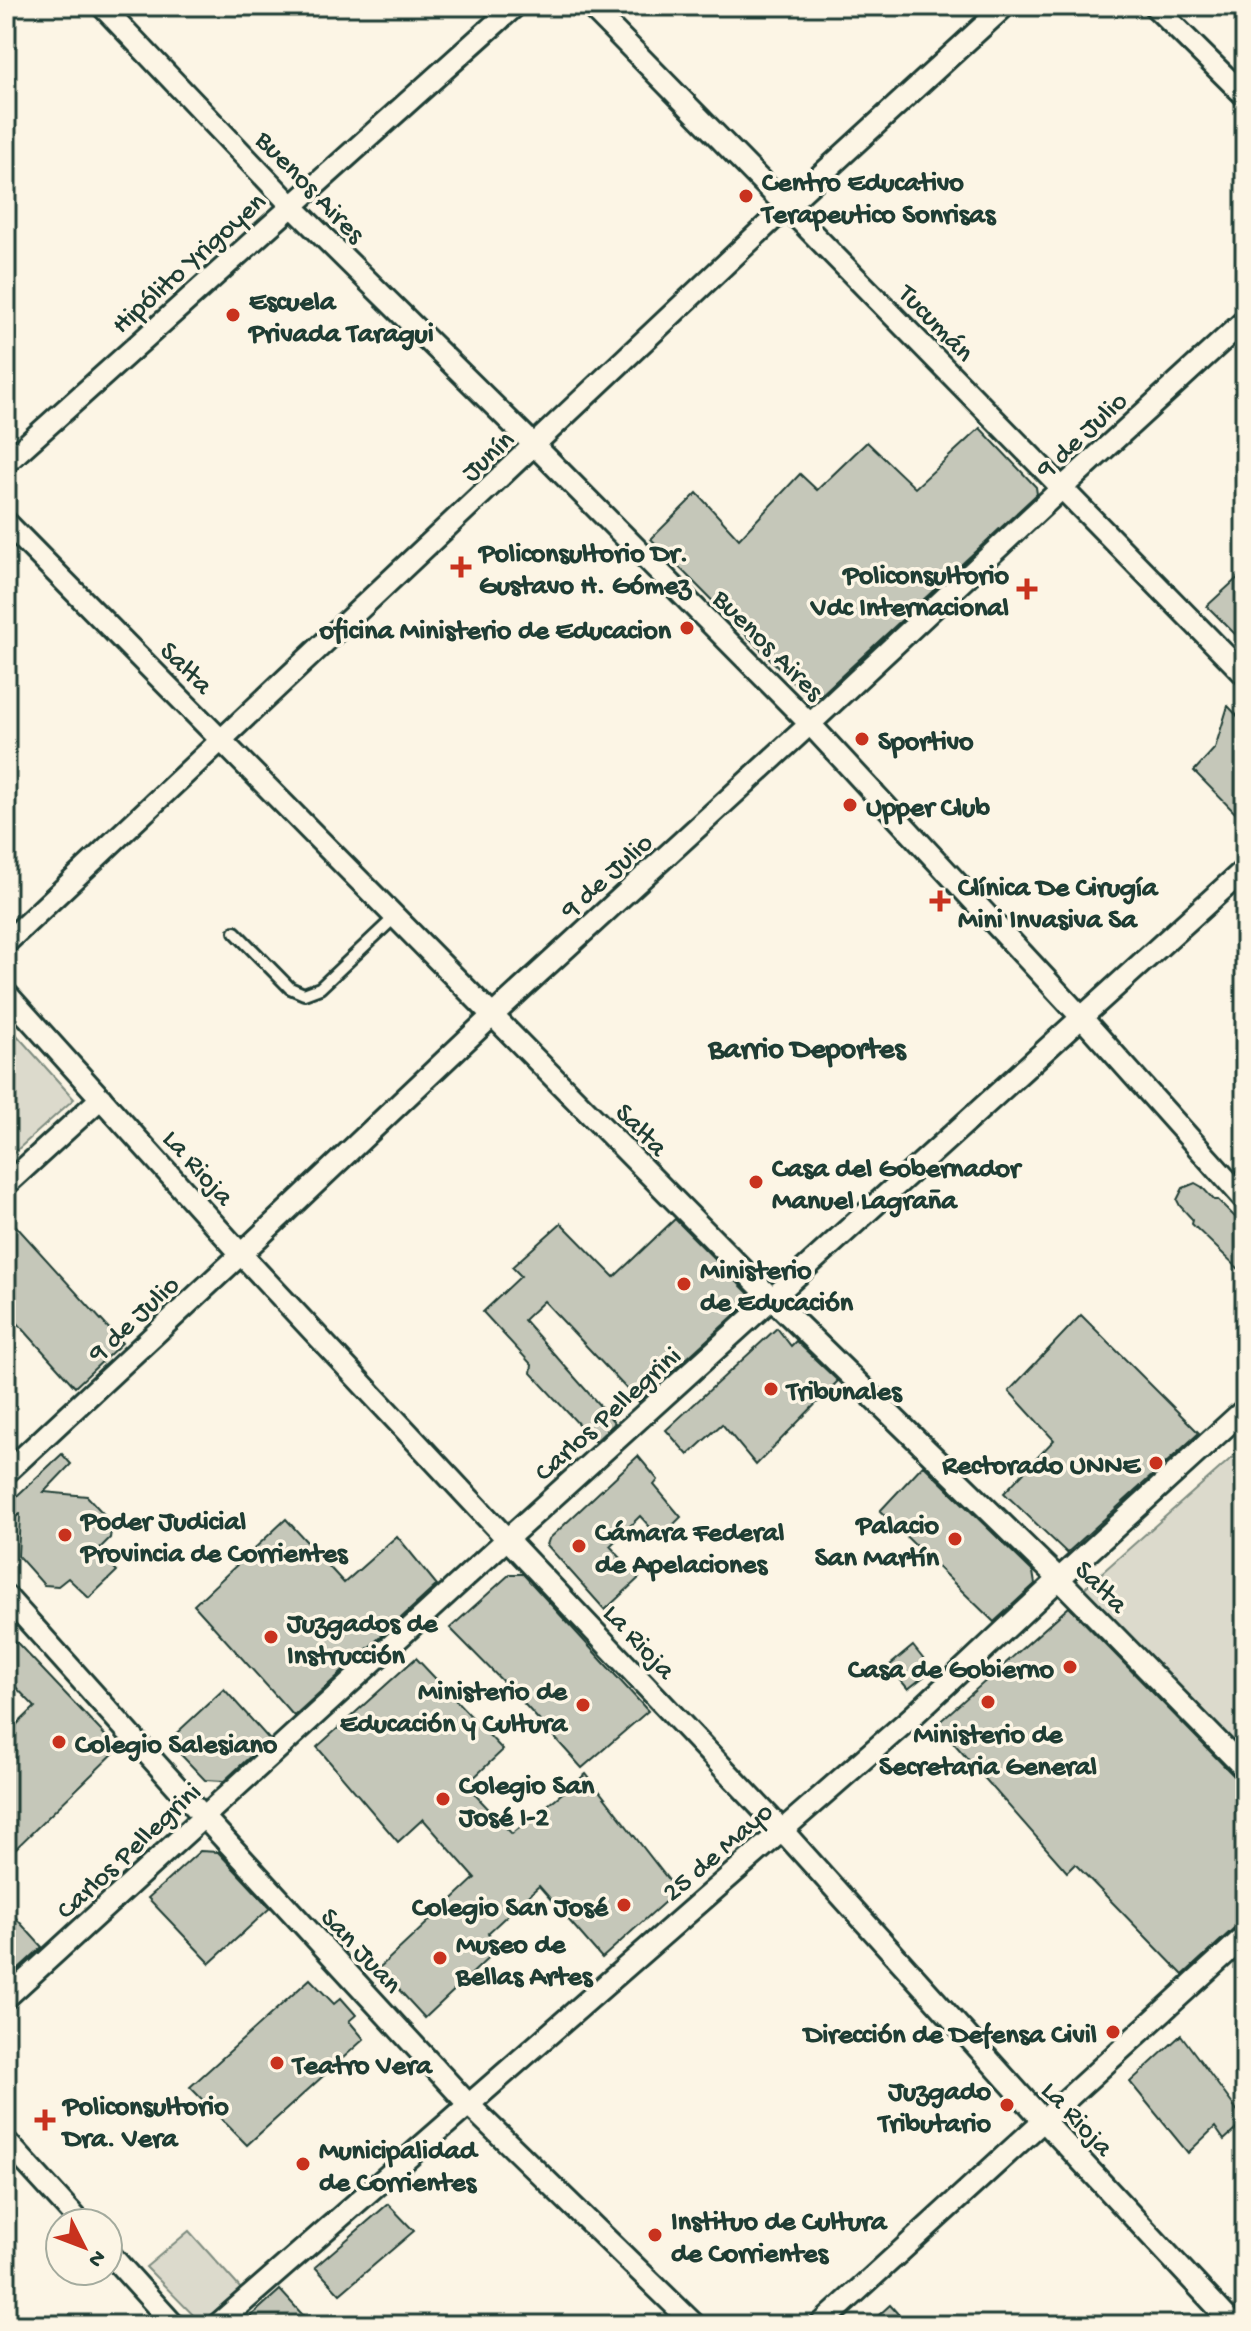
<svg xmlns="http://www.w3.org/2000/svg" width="1251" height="2331" viewBox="0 0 1251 2331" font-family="'Gochi Hand',sans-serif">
	<rect width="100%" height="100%" fill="#fcf5e5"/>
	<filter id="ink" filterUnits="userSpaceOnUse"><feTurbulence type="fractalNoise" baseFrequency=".0125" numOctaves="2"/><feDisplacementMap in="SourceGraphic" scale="16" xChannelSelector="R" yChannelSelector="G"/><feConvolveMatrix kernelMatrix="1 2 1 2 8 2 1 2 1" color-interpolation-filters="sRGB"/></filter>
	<g filter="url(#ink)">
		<g fill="#dcdacc" stroke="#7e8c80" stroke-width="2">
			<path d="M 6,1023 L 74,1099 L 6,1160 Z"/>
			<path d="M 1245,1446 L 1245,1759 L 1080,1592 Z"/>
			<path d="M 189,2231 L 241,2289 L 201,2323 L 146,2267 Z"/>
		</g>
		<g fill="#c5c7b9" stroke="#1f3d34" stroke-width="2">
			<path d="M 980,428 L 1036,487 L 1037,494 L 820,696 L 807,696 L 651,539 L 697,493 L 739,539 L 800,474 L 817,490 L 867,442 L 915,488 Z"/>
			<path d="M 1245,571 L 1245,644 L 1207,606 Z"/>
			<path d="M 1228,706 L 1245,724 L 1245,823 L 1194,771 L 1215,748 Z"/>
			<path d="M 1195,1183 L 1202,1187 L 1214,1200 L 1218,1200 L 1245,1227 L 1245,1275 L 1192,1224 L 1193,1220 L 1180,1206 L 1177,1200 L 1183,1188 Z"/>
			<path d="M 6,1215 L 122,1343 L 75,1387 L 6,1310 Z"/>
			<path d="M 675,1219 L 753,1298 L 639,1402 L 544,1301 L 524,1320 L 615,1423 L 595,1442 L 531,1373 L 532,1365 L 483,1312 L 521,1276 L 512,1267 L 561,1223 L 614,1277 Z"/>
			<path d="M 1081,1315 L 1199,1433 L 1067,1553 L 1004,1493 L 1054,1440 L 1009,1391 Z"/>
			<path d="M 777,1328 L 791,1346 L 796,1341 L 838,1381 L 756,1465 L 722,1424 L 688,1455 L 666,1430 Z"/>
			<path d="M 62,1454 L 71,1464 L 44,1492 L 87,1496 L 112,1523 L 110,1538 L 98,1550 L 117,1571 L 89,1598 L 68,1578 L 58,1586 L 44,1585 L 18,1556 L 20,1514 L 6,1524 L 6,1506 Z"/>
			<path d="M 638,1456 L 658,1480 L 654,1485 L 681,1517 L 660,1538 L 640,1516 L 610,1546 L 639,1578 L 605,1610 L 547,1545 L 549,1539 Z"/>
			<path d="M 923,1465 L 1033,1572 L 1035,1584 L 994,1622 L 880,1511 Z"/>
			<path d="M 286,1519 L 344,1583 L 397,1536 L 437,1585 L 294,1716 L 194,1605 Z"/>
			<path d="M 510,1574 L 523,1574 L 648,1711 L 582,1768 L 519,1698 L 450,1628 Z"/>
			<path d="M 1069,1607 L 1236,1778 L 1245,1784 L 1245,1918 L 1183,1975 L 1075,1864 L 1067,1872 L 937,1724 Z"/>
			<path d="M 6,1631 L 118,1749 L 6,1858 L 6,1735 L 35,1707 L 6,1677 Z"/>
			<path d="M 913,1646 L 932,1670 L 908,1689 L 889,1666 Z"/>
			<path d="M 416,1658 L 503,1750 L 466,1785 L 512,1834 L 586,1774 L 677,1891 L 602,1958 L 539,1886 L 488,1933 L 500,1947 L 425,2018 L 379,1968 L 475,1878 L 423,1819 L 398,1842 L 317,1747 Z"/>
			<path d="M 224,1689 L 269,1739 L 224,1781 L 205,1780 L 168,1741 Z"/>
			<path d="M 200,1851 L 218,1852 L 270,1908 L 210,1963 L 148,1898 Z"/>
			<path d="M 6,1907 L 42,1947 L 6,1980 Z"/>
			<path d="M 310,1979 L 334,2004 L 341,1998 L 356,2015 L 349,2021 L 364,2039 L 247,2145 L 190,2087 Z"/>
			<path d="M 1181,2035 L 1245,2121 L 1224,2140 L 1215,2127 L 1188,2153 L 1130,2082 Z"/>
			<path d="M 388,2204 L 414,2231 L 340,2294 L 315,2267 Z"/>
			<path d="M 280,2290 L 312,2325 L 241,2325 Z"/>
			<path d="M 890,2305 L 908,2325 L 868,2325 Z"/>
		</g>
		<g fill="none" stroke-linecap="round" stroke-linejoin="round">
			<g stroke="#1f3d34" stroke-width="16">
				<path id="lane" d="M 235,932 L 290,988 L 304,994 L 320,988 L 396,916"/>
			</g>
			<g stroke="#1f3d34" stroke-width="26">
				<g id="street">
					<path d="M 102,6 L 291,205 L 535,446 L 810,724 L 1082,1018 L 1245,1200"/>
					<path d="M 590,6 L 1245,675"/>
					<path d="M 1154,6 L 1245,96"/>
					<path d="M 6,463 L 515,6"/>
					<path d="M 6,522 L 773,1300 L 1059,1579 L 1245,1769"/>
					<path d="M 6,943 L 787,206 L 1005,6"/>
					<path d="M 6,993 L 241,1254 L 507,1539 L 782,1830 L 1043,2120 L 1234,2325"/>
					<path d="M 6,1185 L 101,1098"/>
					<path d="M 6,1473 L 241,1254 L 493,1015 L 810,724 L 1062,488 L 1245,320"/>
					<path d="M 6,1596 L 204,1817 L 469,2105 L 695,2325"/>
					<path d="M 6,1998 L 507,1539 L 1245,869"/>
					<path d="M 6,2141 L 81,2223"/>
					<path d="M 108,2252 L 174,2325"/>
					<path d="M 217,2325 L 914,1715 L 1059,1579 L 1245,1409"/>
					<path d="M 820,2325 L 1245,1936"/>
				</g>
			</g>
			<use href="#lane" stroke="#fcf5e5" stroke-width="10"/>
			<use href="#street" stroke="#fcf5e5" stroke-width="20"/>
		</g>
	</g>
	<g fill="#c8321e" stroke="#fcf5e5" stroke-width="3">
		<circle cx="746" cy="196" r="8"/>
		<circle cx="233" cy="315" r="8"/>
		<path d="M457 555h8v8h8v8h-8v8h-8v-8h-8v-8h8z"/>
		<path d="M1023 577h8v8h8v8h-8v8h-8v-8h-8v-8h8z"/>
		<circle cx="687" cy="628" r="8"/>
		<circle cx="862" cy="739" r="8"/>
		<circle cx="850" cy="805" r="8"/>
		<path d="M936 889h8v8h8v8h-8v8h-8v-8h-8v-8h8z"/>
		<circle cx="756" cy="1182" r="8"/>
		<circle cx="684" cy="1284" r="8"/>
		<circle cx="771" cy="1389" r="8"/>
		<circle cx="1156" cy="1463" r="8"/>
		<circle cx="65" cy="1535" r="8"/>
		<circle cx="955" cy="1539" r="8"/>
		<circle cx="579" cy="1546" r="8"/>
		<circle cx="271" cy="1637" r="8"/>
		<circle cx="1070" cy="1667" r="8"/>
		<circle cx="988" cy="1702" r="8"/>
		<circle cx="583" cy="1705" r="8"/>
		<circle cx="59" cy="1742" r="8"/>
		<circle cx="443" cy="1799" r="8"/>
		<circle cx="624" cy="1905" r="8"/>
		<circle cx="440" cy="1958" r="8"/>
		<circle cx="1113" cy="2032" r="8"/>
		<circle cx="277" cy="2063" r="8"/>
		<circle cx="1007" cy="2105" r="8"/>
		<path d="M41 2108h8v8h8v8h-8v8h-8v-8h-8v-8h8z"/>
		<circle cx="303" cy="2164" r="8"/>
		<circle cx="655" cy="2235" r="8"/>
	</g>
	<g text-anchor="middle" stroke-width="7" stroke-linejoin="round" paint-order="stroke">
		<g font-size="28" font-weight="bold" fill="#1f3d34" stroke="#fcf5e5" text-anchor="start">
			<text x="762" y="190">Centro Educativo<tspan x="762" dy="32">Terapeutico Sonrisas</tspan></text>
			<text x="249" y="309">Escuela<tspan x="249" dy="32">Privada Taragui</tspan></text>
			<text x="479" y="561">Policonsultorio Dr.<tspan x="479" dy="32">Gustavo H. Gómez</tspan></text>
			<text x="1009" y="583" text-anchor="end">Policonsultorio<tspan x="1009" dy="32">Vdc Internacional</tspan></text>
			<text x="671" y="638" text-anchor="end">oficina Ministerio de Educacion</text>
			<text x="878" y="749">Sportivo</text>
			<text x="866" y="815">Upper Club</text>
			<text x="958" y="895">Clínica De Cirugía<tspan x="958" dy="32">Mini Invasiva Sa</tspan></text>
			<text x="772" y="1176">Casa del Gobernador<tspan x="772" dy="32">Manuel Lagraña</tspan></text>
			<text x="700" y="1278">Ministerio<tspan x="700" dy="32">de Educación</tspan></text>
			<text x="787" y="1399">Tribunales</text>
			<text x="1140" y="1473" text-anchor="end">Rectorado UNNE</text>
			<text x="81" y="1529">Poder Judicial<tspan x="81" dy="32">Provincia de Corrientes</tspan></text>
			<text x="939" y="1533" text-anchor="end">Palacio<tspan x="939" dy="32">San Martín</tspan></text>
			<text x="595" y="1540">Cámara Federal<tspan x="595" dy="32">de Apelaciones</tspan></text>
			<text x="287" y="1631">Juzgados de<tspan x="287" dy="32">Instrucción</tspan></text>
			<text x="1054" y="1677" text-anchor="end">Casa de Gobierno</text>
			<text x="567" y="1699" text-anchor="end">Ministerio de<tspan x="567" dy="32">Educación y Cultura</tspan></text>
			<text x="988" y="1742" text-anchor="middle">Ministerio de<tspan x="988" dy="32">Secretaria General</tspan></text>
			<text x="75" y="1752">Colegio Salesiano</text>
			<text x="459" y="1793">Colegio San<tspan x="459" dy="32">José I-2</tspan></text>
			<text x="608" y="1915" text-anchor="end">Colegio San José</text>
			<text x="456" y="1952">Museo de<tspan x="456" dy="32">Bellas Artes</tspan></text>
			<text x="1097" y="2042" text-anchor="end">Dirección de Defensa Civil</text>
			<text x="293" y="2073">Teatro Vera</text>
			<text x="991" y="2099" text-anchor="end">Juzgado<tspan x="991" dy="32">Tributario</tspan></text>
			<text x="63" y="2114">Policonsultorio<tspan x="63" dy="32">Dra. Vera</tspan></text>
			<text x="319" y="2158">Municipalidad<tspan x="319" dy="32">de Corrientes</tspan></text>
			<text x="671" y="2229">Instituo de Cultura<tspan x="671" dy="32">de Corrientes</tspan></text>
		</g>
		<g font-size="28" fill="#1f3d34" stroke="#fcf5e5">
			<text transform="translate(312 185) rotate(46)" y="10">Buenos Aires</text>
			<text transform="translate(187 261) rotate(-42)" y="10">Hipólito Yrigoyen</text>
			<text transform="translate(938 321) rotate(46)" y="10">Tucumán</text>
			<text transform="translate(1080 433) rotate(-43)" y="10">9 de Julio</text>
			<text transform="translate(486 454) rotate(-43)" y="10">Junín</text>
			<text transform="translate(770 643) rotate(45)" y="10">Buenos Aires</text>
			<text transform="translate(188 666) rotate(45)" y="10">Salta</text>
			<text transform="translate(605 874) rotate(-42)" y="10">9 de Julio</text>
			<text transform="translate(643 1128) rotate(46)" y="10">Salta</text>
			<text transform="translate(200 1166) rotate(48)" y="10">La Rioja</text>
			<text transform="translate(132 1317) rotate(-43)" y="10">9 de Julio</text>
			<text transform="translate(606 1412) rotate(-42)" y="10">Carlos Pellegrini</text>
			<text transform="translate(1103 1585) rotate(45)" y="10">Salta</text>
			<text transform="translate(641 1640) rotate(47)" y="10">La Rioja</text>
			<text transform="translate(127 1849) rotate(-43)" y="10">Carlos Pellegrini</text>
			<text transform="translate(716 1850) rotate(-41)" y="10">25 de Mayo</text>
			<text transform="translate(363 1949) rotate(47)" y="10">San Juan</text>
			<text transform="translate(1079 2117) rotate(47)" y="10">La Rioja</text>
		</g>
		<g font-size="30" font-weight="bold" fill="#1f3d34" stroke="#fcf5e5">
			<text x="807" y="1057">Barrio Deportes</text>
		</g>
	</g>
	<rect width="1251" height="2331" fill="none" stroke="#fcf5e5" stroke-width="32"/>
	<rect x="16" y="16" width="1219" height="2299" fill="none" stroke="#1f3d34" stroke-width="3" filter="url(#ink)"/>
	<g transform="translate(84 2247) rotate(132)"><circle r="38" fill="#fcf5e5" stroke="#a4ab9e" stroke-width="2"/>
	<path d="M0-6L14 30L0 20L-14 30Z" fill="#c8321e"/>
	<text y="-12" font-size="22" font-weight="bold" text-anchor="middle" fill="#1f3d34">N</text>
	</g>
</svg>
